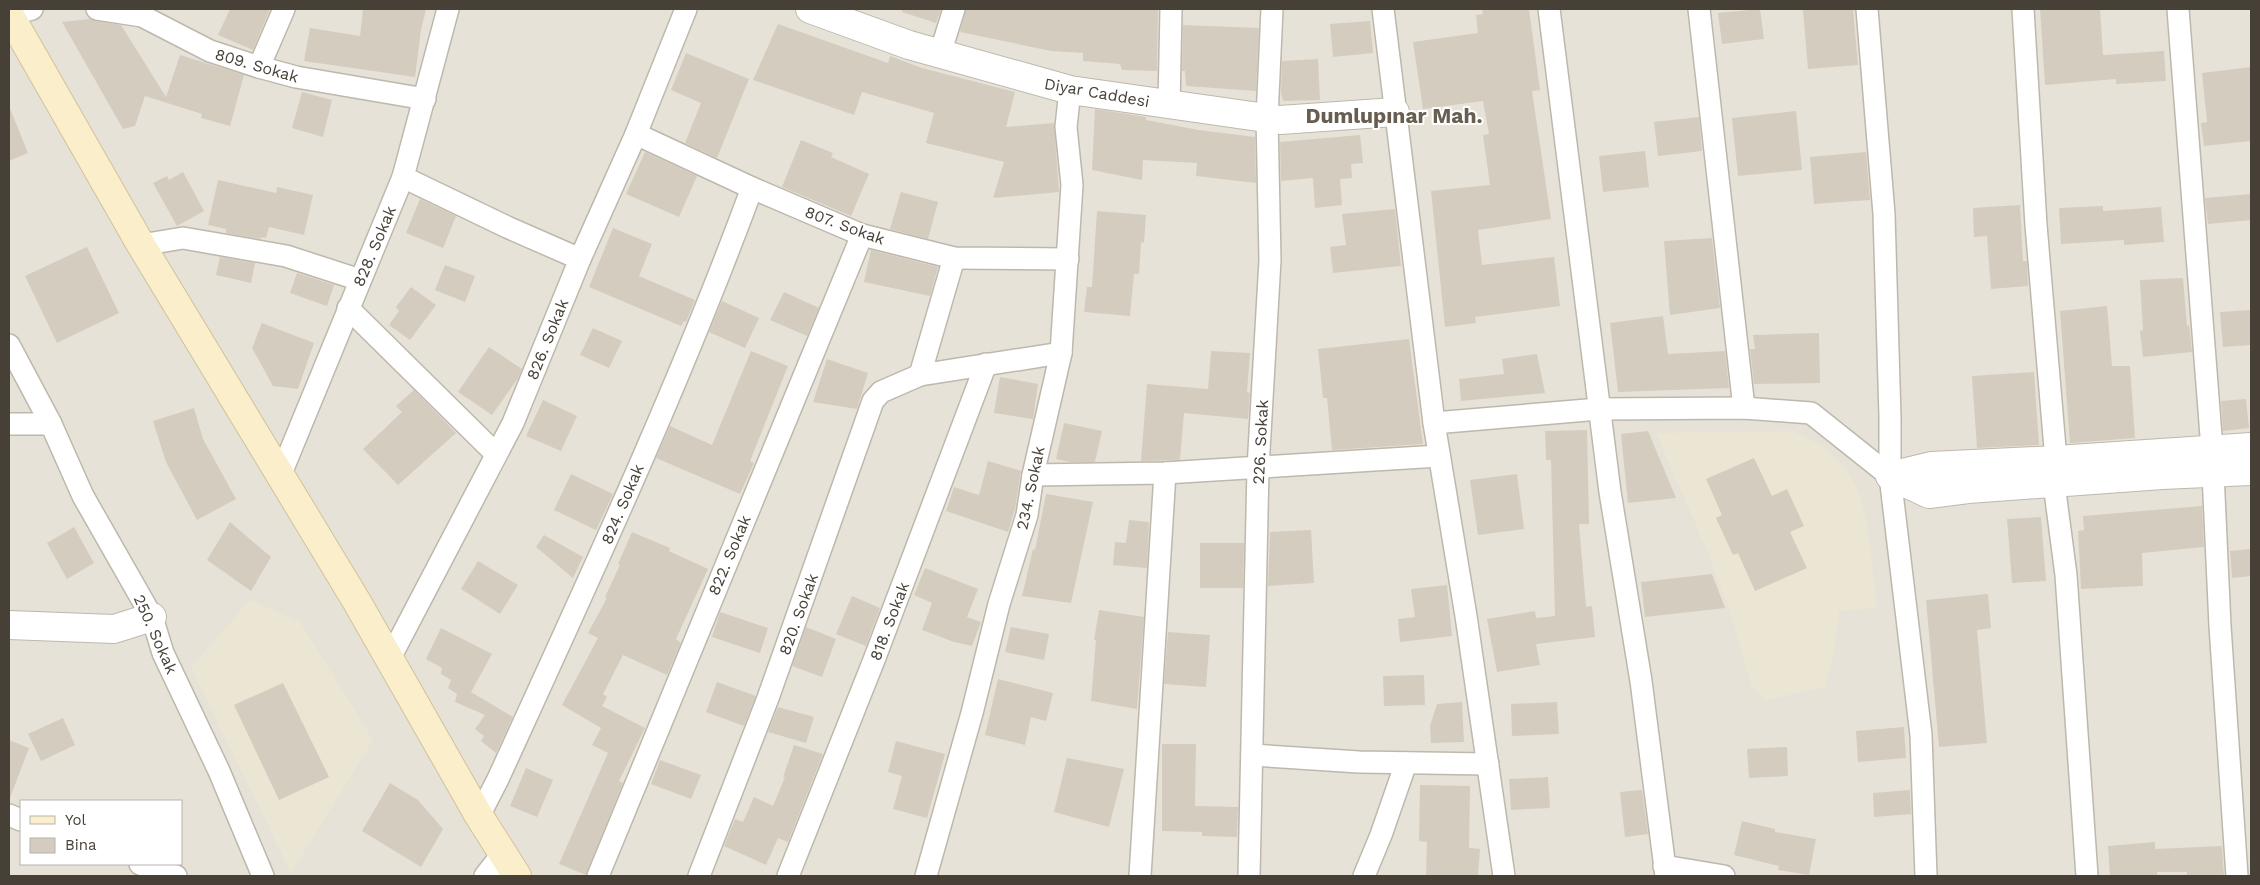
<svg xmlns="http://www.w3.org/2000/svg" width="2260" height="885" viewBox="0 0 2260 885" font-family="'Work Sans',sans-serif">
	<rect width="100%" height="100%" fill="#f3f0e9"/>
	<path fill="#e7e2d7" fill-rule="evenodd" d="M 9,9 L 2251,9 L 2251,876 L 9,876 ZM 21,801 L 181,801 L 181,864 L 21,864 Z"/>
	<g fill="#ebe5d3">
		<path d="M 1793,431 L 1823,446 L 1848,472 L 1859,493 L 1867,525 L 1877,608 L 1839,611 L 1834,650 L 1825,687 L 1767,700 L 1751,684 L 1733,622 L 1709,555 L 1656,433 Z"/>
		<path d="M 250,600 L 300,622 L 373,740 L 291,873 L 191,667 Z"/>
	</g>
	<g fill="#d4ccbf">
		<path d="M 230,9 L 270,9 L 253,50 L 218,35 Z"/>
		<path d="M 363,9 L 426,9 L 421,30 L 415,77 L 304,61 L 310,28 L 360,36 Z"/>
		<path d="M 902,9 L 941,9 L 936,23 L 902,12 Z"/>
		<path d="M 966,9 L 1158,9 L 1157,71 L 1122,70 L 1120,64 L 1083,61 L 1083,53 L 1051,51 L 960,32 Z"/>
		<path d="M 1482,9 L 1529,9 L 1540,90 L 1532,91 L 1551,219 L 1478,230 L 1482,265 L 1554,257 L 1560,306 L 1475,317 L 1476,323 L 1445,327 L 1431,191 L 1490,185 L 1483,135 L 1489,134 L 1483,101 L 1423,109 L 1413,42 L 1478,33 L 1476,15 L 1483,14 Z"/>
		<path d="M 1760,9 L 1764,39 L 1722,44 L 1718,13 Z"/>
		<path d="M 1853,9 L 1858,65 L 1808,69 L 1803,10 Z"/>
		<path d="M 2040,9 L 2100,9 L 2103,55 L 2164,51 L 2166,81 L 2116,84 L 2116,79 L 2045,85 Z"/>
		<path d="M 90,19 L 121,25 L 166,97 L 180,55 L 244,75 L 230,126 L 201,118 L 202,114 L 145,96 L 135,126 L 123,129 L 62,22 Z"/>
		<path d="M 1370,21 L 1373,53 L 1333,57 L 1330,24 Z"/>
		<path d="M 778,24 L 888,63 L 890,56 L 922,68 L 1015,92 L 1006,127 L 1054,123 L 1059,192 L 993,198 L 1004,162 L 926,143 L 934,113 L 862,92 L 854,115 L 753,80 Z"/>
		<path d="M 1183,25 L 1259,28 L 1256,91 L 1186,86 L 1185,71 L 1182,71 Z"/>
		<path d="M 686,53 L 749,79 L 717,158 L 685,143 L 701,103 L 671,90 Z"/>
		<path d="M 1318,59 L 1320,100 L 1283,101 L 1281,92 L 1282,61 Z"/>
		<path d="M 2251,67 L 2251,141 L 2204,146 L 2201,123 L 2207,122 L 2202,73 Z"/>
		<path d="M 302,92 L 332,100 L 323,137 L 292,128 Z"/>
		<path d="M 9,106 L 28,153 L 9,161 Z"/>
		<path d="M 1095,109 L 1140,116 L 1146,117 L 1146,120 L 1199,130 L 1255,137 L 1256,183 L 1196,176 L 1197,163 L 1143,160 L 1142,180 L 1092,170 Z"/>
		<path d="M 1796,111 L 1802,170 L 1738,176 L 1732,118 Z"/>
		<path d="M 1699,117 L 1702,151 L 1658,156 L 1654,122 Z"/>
		<path d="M 1360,135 L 1363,163 L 1351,164 L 1352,178 L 1340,179 L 1342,205 L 1315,208 L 1313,178 L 1281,181 L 1280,142 Z"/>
		<path d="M 801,140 L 833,153 L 831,157 L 869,174 L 851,216 L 782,187 Z"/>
		<path d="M 1645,151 L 1649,187 L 1603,192 L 1599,156 Z"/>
		<path d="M 645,152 L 697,176 L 679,217 L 626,194 Z"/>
		<path d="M 1866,152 L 1870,200 L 1814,204 L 1810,157 Z"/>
		<path d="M 183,172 L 204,211 L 177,226 L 153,183 L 167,176 L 169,180 Z"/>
		<path d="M 218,180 L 276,193 L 277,187 L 313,195 L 304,235 L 269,227 L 266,238 L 261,237 L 261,239 L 226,233 L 226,229 L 208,225 Z"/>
		<path d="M 901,192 L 938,202 L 928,239 L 890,229 Z"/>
		<path d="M 2251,194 L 2251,220 L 2208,224 L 2205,198 Z"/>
		<path d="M 420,199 L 456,216 L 443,248 L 406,233 Z"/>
		<path d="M 2020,205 L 2023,261 L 2027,261 L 2028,286 L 1991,289 L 1987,236 L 1974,237 L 1973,208 Z"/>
		<path d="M 2103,206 L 2103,211 L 2161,207 L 2164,242 L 2124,245 L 2124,240 L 2061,244 L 2059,208 Z"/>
		<path d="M 1395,209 L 1401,266 L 1333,273 L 1330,247 L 1346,245 L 1342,214 Z"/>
		<path d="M 1097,211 L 1146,215 L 1144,243 L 1141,242 L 1139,274 L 1134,274 L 1130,316 L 1084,312 L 1087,287 L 1092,287 Z"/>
		<path d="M 613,228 L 652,244 L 639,276 L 695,300 L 686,322 L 684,321 L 681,326 L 589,287 Z"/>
		<path d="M 1712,238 L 1720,308 L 1670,315 L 1664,241 Z"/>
		<path d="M 87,247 L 119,313 L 57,343 L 25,276 Z"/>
		<path d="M 871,250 L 938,267 L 930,296 L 864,282 Z"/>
		<path d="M 220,257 L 255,263 L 251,283 L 216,275 Z"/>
		<path d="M 445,265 L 475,276 L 465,302 L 435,290 Z"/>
		<path d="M 297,273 L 334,285 L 327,306 L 290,293 Z"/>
		<path d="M 2183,278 L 2187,326 L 2189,325 L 2192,352 L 2143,357 L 2140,331 L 2143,330 L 2140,280 Z"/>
		<path d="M 411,287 L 436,305 L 410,340 L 389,325 L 399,311 L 396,307 Z"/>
		<path d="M 784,292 L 819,308 L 807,336 L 770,320 Z"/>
		<path d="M 722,301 L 759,318 L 745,348 L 709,332 Z"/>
		<path d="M 2107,306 L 2112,366 L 2130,366 L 2135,438 L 2070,443 L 2060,311 Z"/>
		<path d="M 2251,310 L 2251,345 L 2223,347 L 2220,312 Z"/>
		<path d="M 1663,316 L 1668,354 L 1725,351 L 1729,388 L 1618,392 L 1610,323 Z"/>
		<path d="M 262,323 L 314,343 L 298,389 L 273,386 L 252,348 Z"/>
		<path d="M 593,328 L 622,341 L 609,368 L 580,355 Z"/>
		<path d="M 1819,333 L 1820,383 L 1754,384 L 1750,349 L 1755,349 L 1753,335 Z"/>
		<path d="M 1409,339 L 1423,444 L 1332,450 L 1327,398 L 1323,398 L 1318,349 Z"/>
		<path d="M 489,347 L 522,369 L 518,378 L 492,415 L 458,392 Z"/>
		<path d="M 751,351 L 788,366 L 750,461 L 754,463 L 740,494 L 656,458 L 670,426 L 712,445 Z"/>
		<path d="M 1211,351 L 1250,353 L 1247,392 L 1250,393 L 1248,419 L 1184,413 L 1180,460 L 1141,461 L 1147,384 L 1208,389 Z"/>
		<path d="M 1537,354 L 1545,393 L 1461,401 L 1459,379 L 1504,374 L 1502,359 Z"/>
		<path d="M 827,359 L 868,373 L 857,409 L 813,402 Z"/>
		<path d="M 2034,372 L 2039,445 L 1977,448 L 1972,376 Z"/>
		<path d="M 1000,377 L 1038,384 L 1033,419 L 994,413 Z"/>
		<path d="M 414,390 L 456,433 L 398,485 L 363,449 L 402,412 L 396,406 Z"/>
		<path d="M 2246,399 L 2249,428 L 2223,431 L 2221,401 Z"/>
		<path d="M 543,400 L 577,416 L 561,451 L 526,436 Z"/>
		<path d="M 194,408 L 203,439 L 236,499 L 197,520 L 166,462 L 153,421 Z"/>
		<path d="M 1064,423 L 1102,431 L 1095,462 L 1070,462 L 1056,459 Z"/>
		<path d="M 1587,430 L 1589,524 L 1579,524 L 1586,607 L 1592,606 L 1595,637 L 1536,644 L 1540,665 L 1497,672 L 1487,619 L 1535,611 L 1536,618 L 1555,616 L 1551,460 L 1546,460 L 1545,431 Z"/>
		<path d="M 1648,431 L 1676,498 L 1628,503 L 1621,434 Z"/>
		<path d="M 1754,458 L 1772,496 L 1787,489 L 1804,526 L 1790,532 L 1807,568 L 1755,591 L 1738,553 L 1733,555 L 1716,518 L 1722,515 L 1706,479 Z"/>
		<path d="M 988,461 L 1021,471 L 1015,509 L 1008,532 L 946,511 L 954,487 L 979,495 Z"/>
		<path d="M 571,474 L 613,494 L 596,530 L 554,510 Z"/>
		<path d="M 1517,474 L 1524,529 L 1478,535 L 1470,480 Z"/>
		<path d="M 1046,494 L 1093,502 L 1071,603 L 1022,596 L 1033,549 L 1035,550 Z"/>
		<path d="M 2202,506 L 2204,547 L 2142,553 L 2143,586 L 2081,589 L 2078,531 L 2084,530 L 2083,516 Z"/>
		<path d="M 2041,517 L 2046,581 L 2012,583 L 2007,519 Z"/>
		<path d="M 1129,520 L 1149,522 L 1147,568 L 1113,565 L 1115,542 L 1126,543 Z"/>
		<path d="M 230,522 L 271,557 L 251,591 L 207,560 Z"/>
		<path d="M 74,527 L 94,563 L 67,579 L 47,543 Z"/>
		<path d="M 1311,530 L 1314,583 L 1268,586 L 1270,532 Z"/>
		<path d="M 632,532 L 670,548 L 669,551 L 708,569 L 676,639 L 681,643 L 667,675 L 623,655 L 603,694 L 607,697 L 602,706 L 645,728 L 619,781 L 623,783 L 586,875 L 559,864 L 608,753 L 592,745 L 601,728 L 562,705 L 598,638 L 588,633 L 607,598 L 605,597 L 620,565 L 618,564 Z"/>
		<path d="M 544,535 L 583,557 L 573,578 L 536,547 Z"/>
		<path d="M 1200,543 L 1244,543 L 1243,588 L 1200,588 Z"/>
		<path d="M 2251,549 L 2251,576 L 2232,578 L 2230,551 Z"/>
		<path d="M 478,561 L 518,585 L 500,614 L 461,589 Z"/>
		<path d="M 925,568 L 978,589 L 967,617 L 981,622 L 972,646 L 954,642 L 922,630 L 932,603 L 914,595 Z"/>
		<path d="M 1712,574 L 1725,608 L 1645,617 L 1641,582 Z"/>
		<path d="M 1447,585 L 1452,636 L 1400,642 L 1398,619 L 1415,617 L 1411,589 Z"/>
		<path d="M 1988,594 L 1991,628 L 1977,630 L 1987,743 L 1939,747 L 1926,600 Z"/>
		<path d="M 852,596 L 880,608 L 866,646 L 836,634 Z"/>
		<path d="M 1099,610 L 1144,617 L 1137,709 L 1091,701 L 1096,640 L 1094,640 Z"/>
		<path d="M 720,612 L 768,628 L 760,653 L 712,637 Z"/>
		<path d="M 806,627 L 836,639 L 822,677 L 792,666 Z"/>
		<path d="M 1011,627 L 1049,634 L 1044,660 L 1005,652 Z"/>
		<path d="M 441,628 L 492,654 L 471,692 L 513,717 L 496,753 L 481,741 L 484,736 L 475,729 L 485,715 L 455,702 L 457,694 L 448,688 L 451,680 L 441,674 L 442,668 L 426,659 Z"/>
		<path d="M 1168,632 L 1210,635 L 1206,687 L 1164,684 Z"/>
		<path d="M 1424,675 L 1425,705 L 1384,706 L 1383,676 Z"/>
		<path d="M 998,679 L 1053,693 L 1046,721 L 1031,717 L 1025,745 L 985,735 Z"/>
		<path d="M 717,682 L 756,696 L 744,726 L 706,712 Z"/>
		<path d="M 283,683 L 329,777 L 279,800 L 234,705 Z"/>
		<path d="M 1462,702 L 1464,742 L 1431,743 L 1430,726 L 1437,704 Z"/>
		<path d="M 1557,702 L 1559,734 L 1512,736 L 1511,704 Z"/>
		<path d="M 778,707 L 814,717 L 806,743 L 768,732 Z"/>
		<path d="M 63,718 L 75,745 L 41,761 L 28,734 Z"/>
		<path d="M 1904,727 L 1906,758 L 1858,762 L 1856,731 Z"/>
		<path d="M 9,740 L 29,748 L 10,798 L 9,798 Z"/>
		<path d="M 896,741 L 945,754 L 927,818 L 893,809 L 902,776 L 888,772 Z"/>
		<path d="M 1162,744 L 1196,744 L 1195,806 L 1238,807 L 1237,837 L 1202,836 L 1202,832 L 1162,831 Z"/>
		<path d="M 794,745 L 823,754 L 788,842 L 778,838 L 766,865 L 724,846 L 735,819 L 743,822 L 754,797 L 773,806 L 785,777 L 783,777 Z"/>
		<path d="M 1787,747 L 1788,776 L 1749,778 L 1747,749 Z"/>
		<path d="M 1067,758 L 1124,769 L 1109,827 L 1054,812 Z"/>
		<path d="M 660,760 L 701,775 L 691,799 L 651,784 Z"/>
		<path d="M 526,768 L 553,780 L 537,817 L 510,806 Z"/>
		<path d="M 1548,777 L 1550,808 L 1511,810 L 1509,779 Z"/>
		<path d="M 390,783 L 418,800 L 443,829 L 421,867 L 362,831 Z"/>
		<path d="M 1420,785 L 1470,786 L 1469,848 L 1480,849 L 1478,876 L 1426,876 L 1427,842 L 1419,841 Z"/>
		<path d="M 1642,790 L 1648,834 L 1625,837 L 1620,792 Z"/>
		<path d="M 1910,790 L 1911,814 L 1874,817 L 1873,793 Z"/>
		<path d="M 1742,821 L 1775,829 L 1775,832 L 1816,839 L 1809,875 L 1778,870 L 1779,866 L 1734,855 Z"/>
		<path d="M 2155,842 L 2155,849 L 2222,846 L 2224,876 L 2187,876 L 2187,872 L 2157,872 L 2157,876 L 2110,876 L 2108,846 Z"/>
	</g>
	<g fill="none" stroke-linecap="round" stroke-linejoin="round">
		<g stroke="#beb8ac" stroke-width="24">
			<g id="minor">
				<path d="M 97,9 L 142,16 L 210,51 L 259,67 L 296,77 L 425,99"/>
				<path d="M 1383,9 L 1434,423 L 1466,616 L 1504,876"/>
				<path d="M 1549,9 L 1610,492 L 1641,681 L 1666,876"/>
				<path d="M 1699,9 L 1744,408"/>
				<path d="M 1867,9 L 1884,214 L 1890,417 L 1890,476 L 1921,735 L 1926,876"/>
				<path d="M 2023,9 L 2036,225 L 2056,460"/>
				<path d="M 2178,9 L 2212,449"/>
				<path d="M 9,15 L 32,9"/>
				<path d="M 940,54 L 954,9"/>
				<path d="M 259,67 L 284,9"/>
				<path d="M 1169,105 L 1171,9"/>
				<path d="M 636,134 L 752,188 L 862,235 L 954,258 L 1068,259"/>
				<path d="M 403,177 L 507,227 L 580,259"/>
				<path d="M 141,245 L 183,238 L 286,256 L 360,280"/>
				<path d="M 348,308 L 496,454"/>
				<path d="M 9,345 L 51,424 L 83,496 L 152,617 L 163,653 L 219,771 L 263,876"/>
				<path d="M 920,375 L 1061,353"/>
				<path d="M 1434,423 L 1599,409 L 1744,408 L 1811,413 L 1890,476"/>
				<path d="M 9,424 L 51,424"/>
				<path d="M 2213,473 L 2220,626 L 2237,876"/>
				<path d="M 1033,475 L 1165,473 L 1439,456"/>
				<path d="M 280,476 L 403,177 L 448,9"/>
				<path d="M 2054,484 L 2066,575 L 2087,876"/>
				<path d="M 389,660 L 513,423 L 580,259 L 636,134 L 686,9"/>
				<path d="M 1252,755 L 1359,762 L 1488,764"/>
				<path d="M 9,815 L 21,820"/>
				<path d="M 479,816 L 498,779 C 587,584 678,389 752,188"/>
				<path d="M 140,864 L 176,876"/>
				<path d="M 1664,866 L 1724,876"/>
				<path d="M 485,876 L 503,853"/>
				<path d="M 598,876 L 862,235"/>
				<path d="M 699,876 L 768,698 L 873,401 L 881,392 L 920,375 L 954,258"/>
				<path d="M 788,876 L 874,660 L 986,364"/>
				<path d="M 926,876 L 972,713 L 999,604 L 1027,515 L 1033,475 L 1061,353 L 1072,185 L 1066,127 L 1070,90"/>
				<path d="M 1140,876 L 1165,473"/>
				<path d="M 1249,876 L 1258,468 L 1270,260 L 1267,118 L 1272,9"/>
				<path d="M 1364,876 L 1381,835 L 1406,763"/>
			</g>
		</g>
		<g stroke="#beb8ac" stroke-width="30">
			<g id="tertiary">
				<path d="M 810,9 L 909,45 L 1070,90 L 1280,120 L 1395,112"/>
				<path d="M 1890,476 L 1929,494 L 1968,489 L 2162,475 L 2251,471"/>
				<path d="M 1890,476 L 1931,466 L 2056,460 L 2251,447"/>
				<path d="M 9,625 L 114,629 L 152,617"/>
			</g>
		</g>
		<g stroke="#d0c29b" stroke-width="30">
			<path id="secondary" d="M 9,14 L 141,245 L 357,602 L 479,816 L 517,876"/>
		</g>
		<use href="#minor" stroke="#fff" stroke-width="21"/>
		<use href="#tertiary" stroke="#fff" stroke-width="28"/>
		<use href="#secondary" stroke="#fbefcb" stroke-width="28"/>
	</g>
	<g text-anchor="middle" stroke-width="4" stroke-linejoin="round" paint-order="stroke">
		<g font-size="16" fill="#464037" stroke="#fff">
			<text transform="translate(257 65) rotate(16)" y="6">809. Sokak</text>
			<text transform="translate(1097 92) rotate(10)" y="6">Diyar Caddesi</text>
			<text transform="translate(845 225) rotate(20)" y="6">807. Sokak</text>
			<text transform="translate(374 246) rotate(-67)" y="6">828. Sokak</text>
			<text transform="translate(547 339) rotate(-68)" y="6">826. Sokak</text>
			<text transform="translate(1260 442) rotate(-87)" y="6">226. Sokak</text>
			<text transform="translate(1030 488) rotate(-78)" y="6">234. Sokak</text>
			<text transform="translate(622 504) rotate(-67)" y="6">824. Sokak</text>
			<text transform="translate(729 555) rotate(-67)" y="6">822. Sokak</text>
			<text transform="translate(798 614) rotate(-70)" y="6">820. Sokak</text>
			<text transform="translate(889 621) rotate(-69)" y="6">818. Sokak</text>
			<text transform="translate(156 634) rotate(66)" y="6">250. Sokak</text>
		</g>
		<g font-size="21" font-weight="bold" fill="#685e4f" stroke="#fff">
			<text x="1394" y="123">Dumlupınar Mah.</text>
		</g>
	</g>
	<rect width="2260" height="885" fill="none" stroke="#464037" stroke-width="20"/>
	<rect x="20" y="800" width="162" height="65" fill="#ffffff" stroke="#b5b3af"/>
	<rect x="30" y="816" width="25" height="8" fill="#fbefcb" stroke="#b5b3af"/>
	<text x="65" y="825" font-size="15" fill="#464037">Yol</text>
	<rect x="30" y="838" width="25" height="15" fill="#d4ccbf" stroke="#b5b3af"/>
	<text x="65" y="850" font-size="15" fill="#464037">Bina</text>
</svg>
